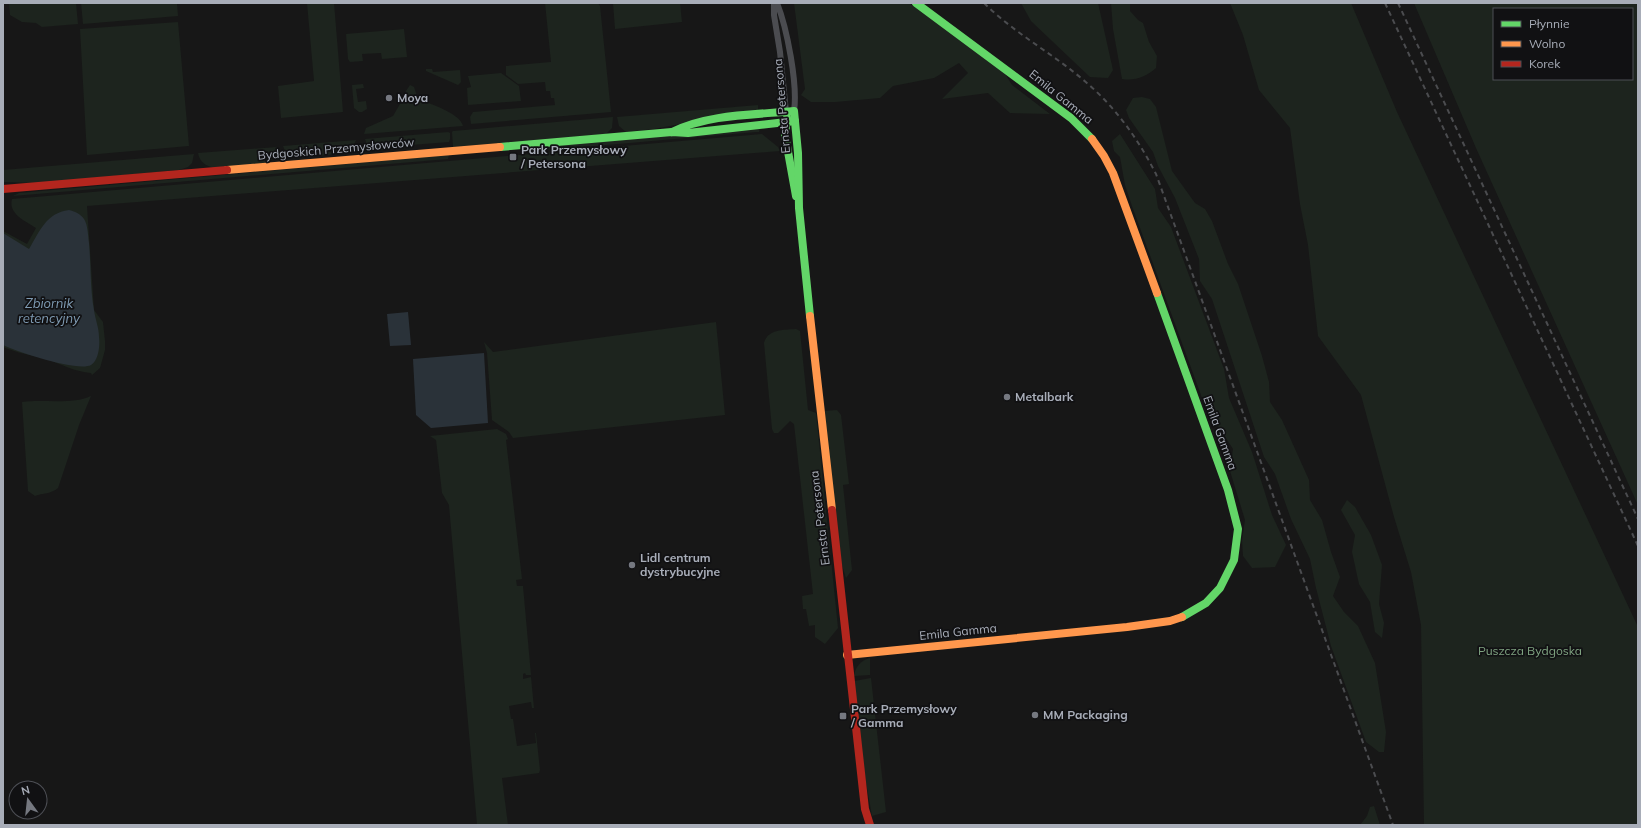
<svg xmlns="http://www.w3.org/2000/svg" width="1641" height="828" viewBox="0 0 1641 828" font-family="Mulish,sans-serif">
	<rect width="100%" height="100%" fill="#171717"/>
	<g fill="#1d241e" fill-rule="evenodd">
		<path d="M 9,3 L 76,3 L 78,24 L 42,27 L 36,23 L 22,22 L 10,15 Z"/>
		<path d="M 81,3 L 177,3 L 178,16 L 83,24 Z"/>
		<path d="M 307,3 L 334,3 L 343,112 L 281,118 L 278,86 L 314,81 Z"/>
		<path d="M 545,3 L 598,3 L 600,6 L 611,112 L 471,124 L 470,117 L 473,112 L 555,105 L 554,98 L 551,98 L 550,91 L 546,91 L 545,82 L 518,84 L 506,75 L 506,66 L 551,62 Z"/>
		<path d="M 613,3 L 680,3 L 682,22 L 615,29 Z"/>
		<path d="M 794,3 L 909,3 L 1002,69 L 1012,85 L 1050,114 L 1010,113 L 988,93 L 942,99 L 968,73 L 959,63 L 934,78 L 893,86 L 880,98 L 835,102 L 811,102 L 801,95 L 805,89 Z"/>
		<path d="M 1021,3 L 1098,3 L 1113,70 L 1108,78 L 1090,77 L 1031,21 Z"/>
		<path d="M 1111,3 L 1130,3 L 1130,11 L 1138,20 L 1143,23 L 1149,42 L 1157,56 L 1156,68 C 1145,77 1136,81 1122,79 L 1113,29 Z"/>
		<path d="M 1230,3 L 1351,3 L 1397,112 L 1638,627 L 1638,825 L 1424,825 L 1421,625 L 1411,572 L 1394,517 L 1361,395 L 1318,336 L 1308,245 L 1300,204 L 1290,128 L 1259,90 L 1243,35 Z"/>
		<path d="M 1414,3 L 1638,3 L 1638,505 L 1476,148 ZM 1494,9 L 1632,9 L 1632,79 L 1494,79 Z"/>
		<path d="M 178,22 L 189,146 L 87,155 L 80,29 Z"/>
		<path d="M 404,29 L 407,57 L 382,59 L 381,53 L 362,54 L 363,61 L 350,62 L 348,59 L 346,34 Z"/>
		<path d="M 426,69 L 432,69 L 433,72 L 460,70 L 461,82 L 458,85 L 426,71 Z"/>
		<path d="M 501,73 L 519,86 L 521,101 L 468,105 L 467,88 L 471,87 L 468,76 Z"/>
		<path d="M 363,84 L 364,88 L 356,89 L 358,102 L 366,101 L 367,109 L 362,112 L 359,112 L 354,108 L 352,85 Z"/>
		<path d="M 410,85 L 414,87 L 418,99 C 430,104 460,113 463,126 L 364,134 L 366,128 L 393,116 L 400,104 L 406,102 L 406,91 Z"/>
		<path d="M 1142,97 L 1150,99 L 1156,107 L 1172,171 L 1195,203 L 1205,209 L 1212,221 L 1228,264 L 1238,284 L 1262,356 L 1269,382 L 1270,402 L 1282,420 L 1309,480 L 1310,500 L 1322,520 L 1331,552 L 1340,577 L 1333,596 L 1344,612 L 1358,626 L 1375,663 L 1386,732 L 1384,752 L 1379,752 L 1366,742 L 1331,646 L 1316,588 L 1310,559 L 1291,519 L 1275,474 L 1264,457 L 1212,299 L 1200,281 L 1199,259 L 1175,198 L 1158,166 L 1153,152 L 1129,118 L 1126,110 L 1133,98 Z"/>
		<path d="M 758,105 L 758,112 L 722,116 L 654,129 L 626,132 L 619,126 L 617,117 Z"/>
		<path d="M 613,117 L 612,128 L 606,134 L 453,147 L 452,132 L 453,131 Z"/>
		<path d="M 760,128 L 759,132 L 756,132 L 525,152 L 541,147 Z"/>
		<path d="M 448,132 L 450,133 L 450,139 L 449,142 L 411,145 L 411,143 L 407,143 L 407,145 C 394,146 370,159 365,139 Z"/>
		<path d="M 762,134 L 778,147 L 780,151 L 87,206 L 94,310 L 103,322 L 105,341 L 105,350 L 100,368 L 92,375 L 91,373 C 75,372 61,364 46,359 C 31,355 17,353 3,347 L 3,231 L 27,244 L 36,228 C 25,221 8,214 12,199 Z"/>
		<path d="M 1120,134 L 1155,189 L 1158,208 L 1171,227 L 1224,369 L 1229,398 L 1252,452 L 1272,515 L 1286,545 L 1275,567 L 1252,568 L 1243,556 L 1242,540 L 1245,520 L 1230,471 L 1233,449 L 1205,406 L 1132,206 L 1125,185 L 1120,157 L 1114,151 L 1112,141 Z"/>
		<path d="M 356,140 C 351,157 310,156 294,158 C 288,155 285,152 283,146 Z"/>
		<path d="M 277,147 C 276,155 274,158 268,163 L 215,168 C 206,166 200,163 198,153 Z"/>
		<path d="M 194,154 L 192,163 L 188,167 L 179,170 L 38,183 L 3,182 L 3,170 Z"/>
		<path d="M 449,155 L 448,159 L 13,196 L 19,193 Z"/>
		<path d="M 716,322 L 725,415 L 513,438 L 509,432 L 492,420 L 487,353 L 484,342 L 493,352 Z"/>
		<path d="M 796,329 L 800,331 L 808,410 L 816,413 L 838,628 L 825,644 L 815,637 L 815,625 L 809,626 L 806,609 L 803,609 L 802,596 L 813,594 L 794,424 L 790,421 L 778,433 L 774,433 L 772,429 L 764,343 C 768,329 783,330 796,329 Z"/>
		<path d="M 91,396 L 79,425 L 58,488 C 51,494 43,493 35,496 L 28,491 L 22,402 C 43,399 72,405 91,396 Z"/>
		<path d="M 837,410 L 841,415 L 849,484 L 843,485 L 852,570 L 846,578 L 841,562 L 824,411 Z"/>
		<path d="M 497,429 L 506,434 L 508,439 L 506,440 L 522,579 L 516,580 L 517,586 L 523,586 L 531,675 L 526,675 L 525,673 L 523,674 L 523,679 L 531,677 L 534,708 L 532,708 L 531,702 L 509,706 L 511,719 L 513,719 L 517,746 L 536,743 L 535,733 L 536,733 L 540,770 L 539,773 L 502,778 L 508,825 L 477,825 L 449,505 L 442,493 L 436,440 L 430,436 Z"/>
		<path d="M 1347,500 L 1355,507 L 1371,535 L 1382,565 L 1379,604 L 1384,623 L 1382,638 L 1375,632 L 1370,602 L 1359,584 L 1352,552 L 1355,535 L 1341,510 Z"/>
		<path d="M 870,658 L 870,675 L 854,676 C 855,667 861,660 870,658 Z"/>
		<path d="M 871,678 L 886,812 L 872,816 L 864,771 L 854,681 Z"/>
		<path d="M 1374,806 L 1380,825 L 1360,825 L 1367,816 L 1370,807 Z"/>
	</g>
	<g fill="#2a3239">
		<path d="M 69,210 C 74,211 81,214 84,219 C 88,225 88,236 89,243 C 91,265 90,288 94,310 C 95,319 99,327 99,337 C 100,345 99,360 91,365 C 78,372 18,352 3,345 L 3,233 L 29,249 C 40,231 46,213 69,210 Z"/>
		<path d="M 408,312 L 411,345 L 390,346 L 387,314 Z"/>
		<path d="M 484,353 L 488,423 L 431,428 L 416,415 L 413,359 Z"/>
	</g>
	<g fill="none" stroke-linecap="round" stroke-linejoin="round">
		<g stroke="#4b4c50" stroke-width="6">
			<path d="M 774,3 L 774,15 L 780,52 L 786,112"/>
			<path d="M 777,3 C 787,28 798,85 794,111"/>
		</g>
		<g stroke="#63d668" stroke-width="8">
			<path d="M 916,3 L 1071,118 L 1092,139"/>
			<path d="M 787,118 L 785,135 L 796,196"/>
			<path d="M 672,132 C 708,114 754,115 794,111 L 798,153 L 799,208 L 810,316"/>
			<path d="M 500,147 L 672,132 L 688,133 L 795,121"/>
			<path d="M 1157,293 L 1228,490 L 1238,529 L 1234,560 L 1220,588 L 1206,603 L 1182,617"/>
		</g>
		<g stroke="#ff974d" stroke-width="8">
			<path d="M 1092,139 L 1104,156 L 1113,173 L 1157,293"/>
			<path d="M 227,170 L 500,147"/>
			<path d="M 810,316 L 832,510"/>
			<path d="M 847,655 L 1127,627 L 1170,621 L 1182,617"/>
		</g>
		<g stroke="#b3261e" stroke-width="8">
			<path d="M 3,189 L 227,170"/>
			<path d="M 832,510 L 865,809 L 870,825"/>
		</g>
		<g stroke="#4b4c4f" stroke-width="2" stroke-dasharray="5 4" stroke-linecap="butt">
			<path d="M 984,3 C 1013,32 1050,52 1081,78 C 1114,105 1137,137 1156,174 L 1393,825"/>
			<path d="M 1385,3 L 1638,546"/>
			<path d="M 1398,3 L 1638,519"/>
		</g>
	</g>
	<g fill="#757880" stroke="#111113" stroke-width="1.5">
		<circle cx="389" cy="98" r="4"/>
		<rect x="509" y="153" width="8" height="8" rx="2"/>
		<circle cx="1007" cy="397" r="4"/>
		<circle cx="632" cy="565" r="4"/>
		<circle cx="1035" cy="715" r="4"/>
		<rect x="839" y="712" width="8" height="8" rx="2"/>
	</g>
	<g text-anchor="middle" stroke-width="3.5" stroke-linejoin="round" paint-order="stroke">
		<g font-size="12" fill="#a8adb8" stroke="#111113">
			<text transform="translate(1061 97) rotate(39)" y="4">Emila Gamma</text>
			<text transform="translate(782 106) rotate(-95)" y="4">Ernsta Petersona</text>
			<text transform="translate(336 149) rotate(-5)" y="4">Bydgoskich Przemysłowców</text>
			<text transform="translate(1220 433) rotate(70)" y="4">Emila Gamma</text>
			<text transform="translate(820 518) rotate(-97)" y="4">Ernsta Petersona</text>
			<text transform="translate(958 632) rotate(-6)" y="4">Emila Gamma</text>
		</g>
		<g font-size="12" font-weight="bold" fill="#a8adb8" stroke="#111113" text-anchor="start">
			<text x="397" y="102">Moya</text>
			<text x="521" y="154">Park Przemysłowy<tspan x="521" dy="14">/ Petersona</tspan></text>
			<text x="1015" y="401">Metalbark</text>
			<text x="640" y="562">Lidl centrum<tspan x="640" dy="14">dystrybucyjne</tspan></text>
			<text x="851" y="713">Park Przemysłowy<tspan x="851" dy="14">/ Gamma</tspan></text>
			<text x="1043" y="719">MM Packaging</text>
		</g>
		<g font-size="12" fill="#7fa381" stroke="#111113">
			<text x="1530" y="655">Puszcza Bydgoska</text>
		</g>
		<g font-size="13" font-style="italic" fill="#7f9bb3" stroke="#111113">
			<text x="49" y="308">Zbiornik<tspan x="49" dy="15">retencyjny</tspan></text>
		</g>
	</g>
	<rect width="1641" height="828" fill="none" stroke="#a8adb8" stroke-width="8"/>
	<rect x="1493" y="8" width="140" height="72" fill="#111113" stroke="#4d4f55"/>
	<rect x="1501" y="21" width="20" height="6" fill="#63d668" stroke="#4d4f55"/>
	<text x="1529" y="28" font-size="12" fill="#a8adb8">Płynnie</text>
	<rect x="1501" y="41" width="20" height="6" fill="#ff974d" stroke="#4d4f55"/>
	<text x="1529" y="48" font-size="12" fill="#a8adb8">Wolno</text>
	<rect x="1501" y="61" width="20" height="6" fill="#b3261e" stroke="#4d4f55"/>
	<text x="1529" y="68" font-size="12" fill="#a8adb8">Korek</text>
	<g transform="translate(28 800) rotate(345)"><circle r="19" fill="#111113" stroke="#4d4f55"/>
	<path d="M0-3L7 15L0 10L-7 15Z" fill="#757880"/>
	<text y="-6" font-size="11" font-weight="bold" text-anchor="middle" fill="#a8adb8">N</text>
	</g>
</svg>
